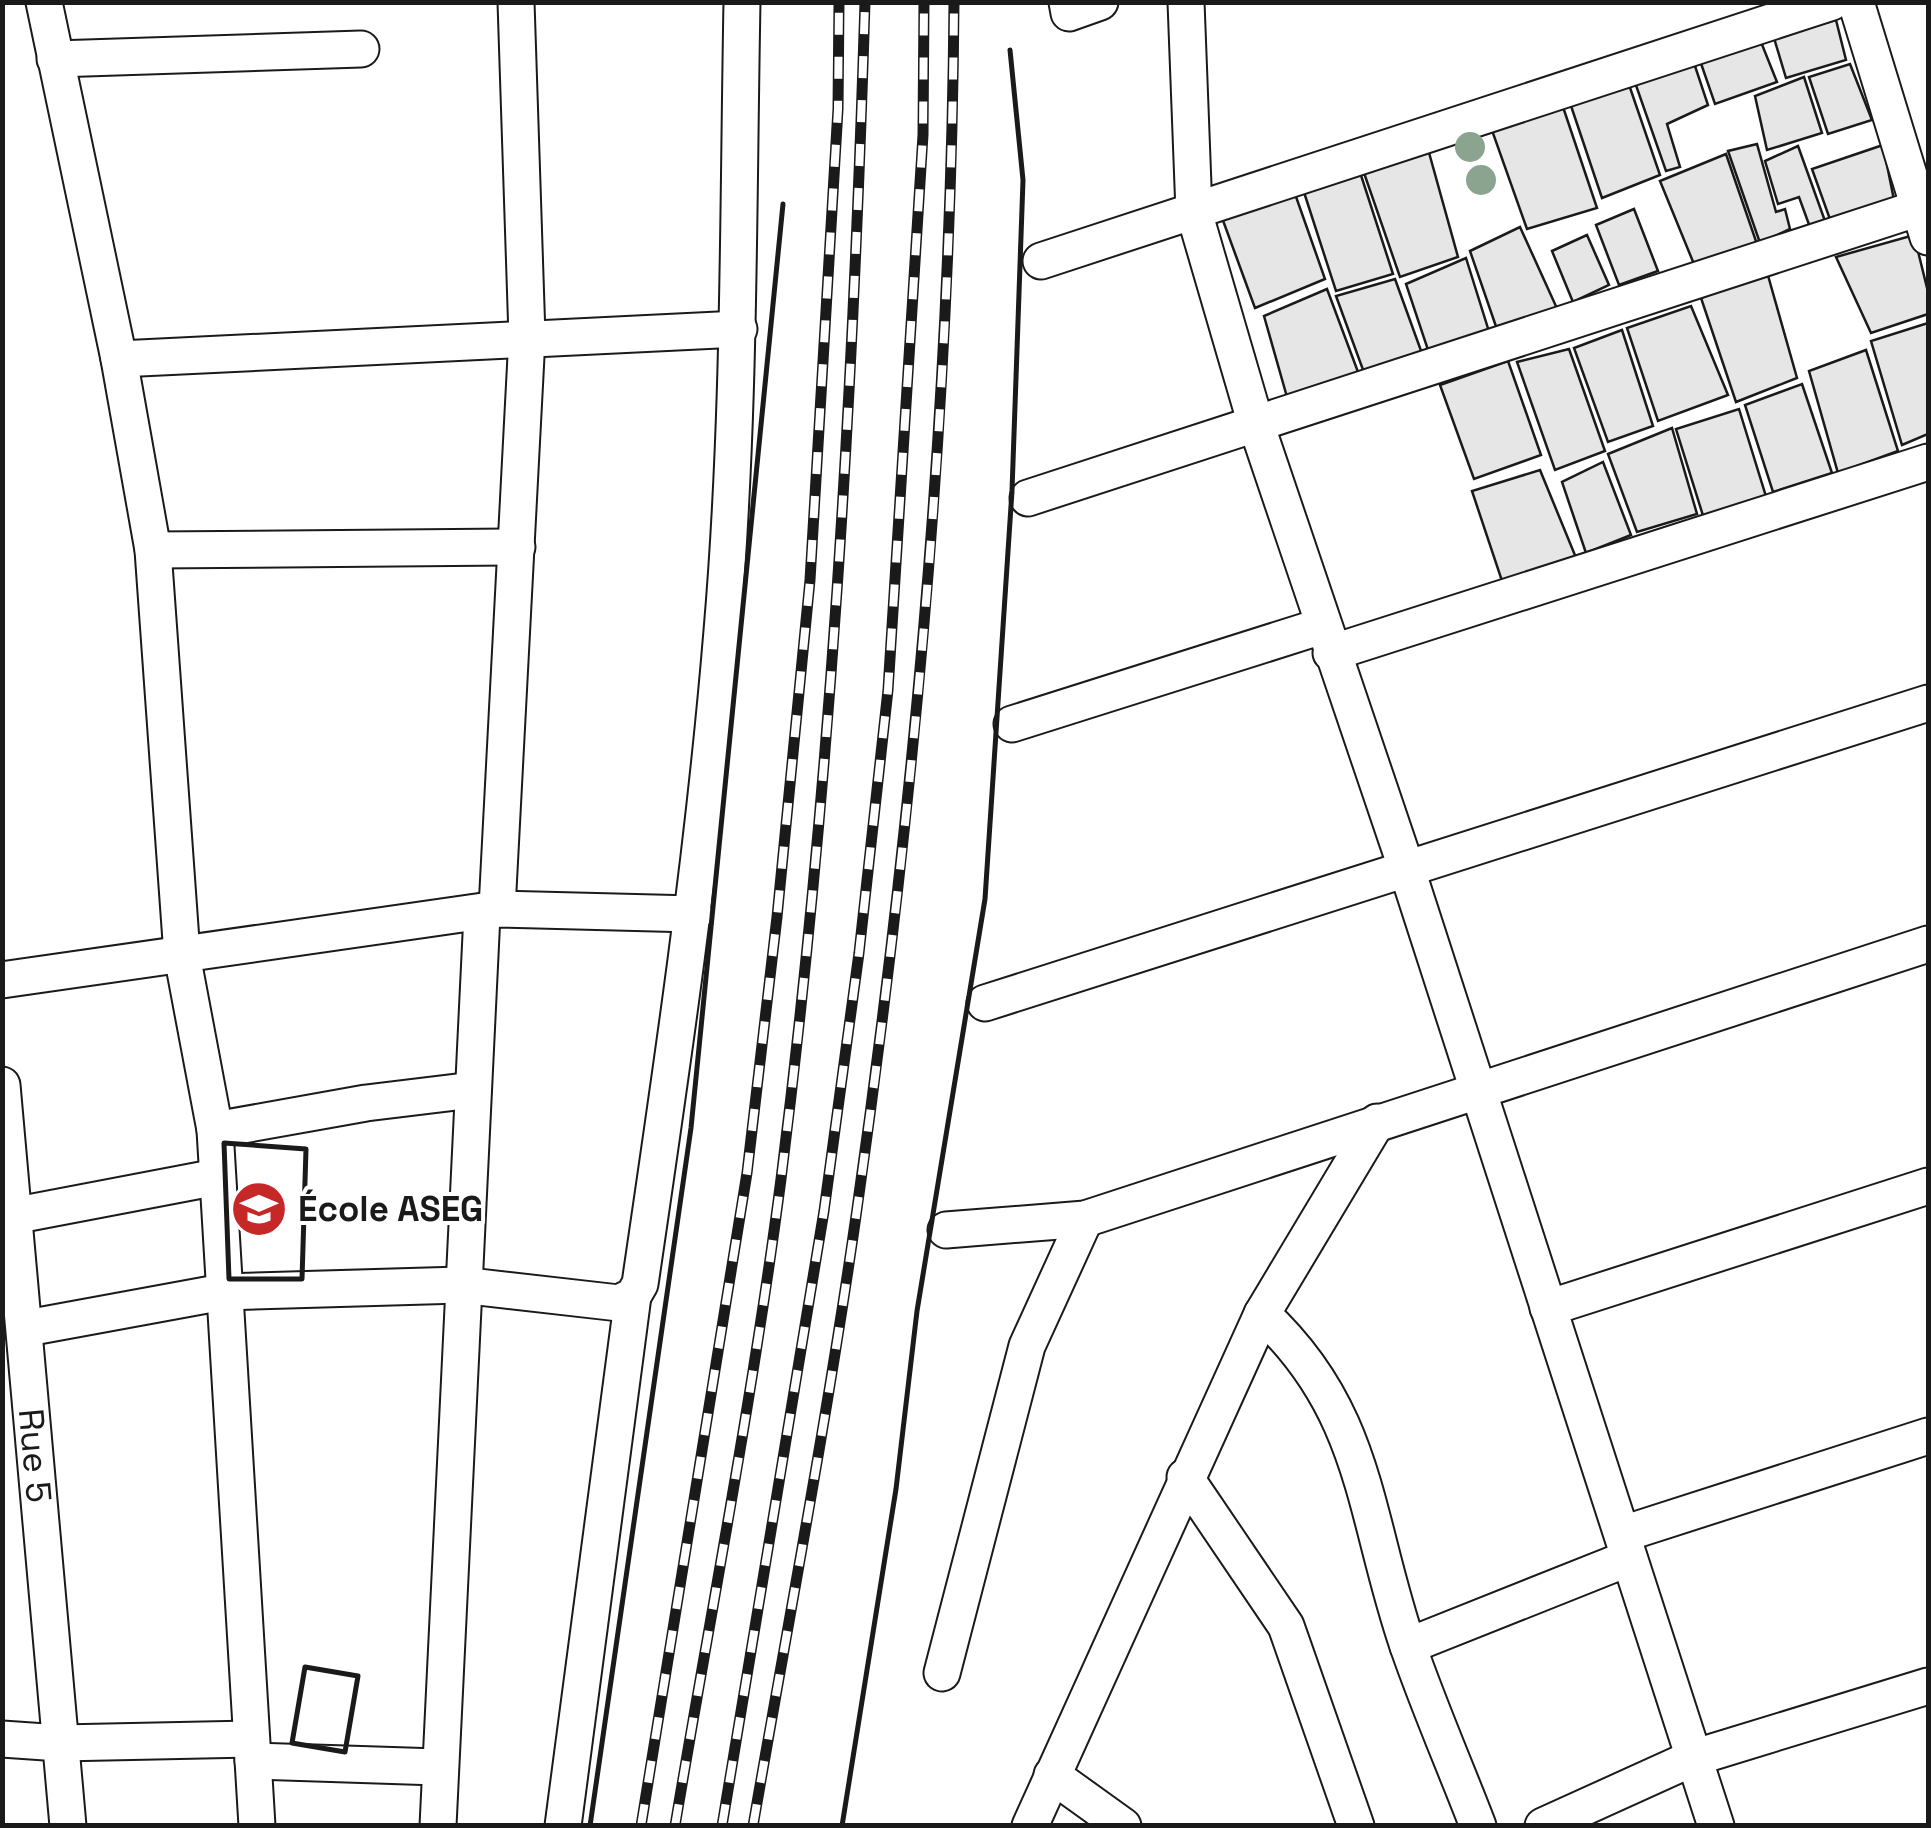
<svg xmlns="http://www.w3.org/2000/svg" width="1931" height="1828" viewBox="0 0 1931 1828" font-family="'Space Grotesk',sans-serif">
	<rect width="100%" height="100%" fill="#fff"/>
	<g fill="#e6e6e6" stroke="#1a1a1a" stroke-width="2.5">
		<path d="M 1836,20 L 1846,60 L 1786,78 L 1774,38 Z"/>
		<path d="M 1757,32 L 1777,82 L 1715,104 L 1696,49 Z"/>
		<path d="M 1690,51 L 1708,105 L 1667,124 L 1680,167 L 1666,171 L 1632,74 Z"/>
		<path d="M 1850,64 L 1872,120 L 1828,134 L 1809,77 Z"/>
		<path d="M 1626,76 L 1660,175 L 1602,198 L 1567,94 Z"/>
		<path d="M 1804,77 L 1822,133 L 1767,150 L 1755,96 Z"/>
		<path d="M 1562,104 L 1597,208 L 1527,229 L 1489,122 Z"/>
		<path d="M 1757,144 L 1776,212 L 1785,209 L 1790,229 L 1760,243 L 1728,151 Z"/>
		<path d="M 1883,145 L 1895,205 L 1832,225 L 1812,169 Z"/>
		<path d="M 1798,146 L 1825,221 L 1811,230 L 1799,197 L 1778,204 L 1765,161 Z"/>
		<path d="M 1428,149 L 1458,257 L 1400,277 L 1363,170 Z"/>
		<path d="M 1726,154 L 1758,247 L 1696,269 L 1660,181 Z"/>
		<path d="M 1358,166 L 1393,274 L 1336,291 L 1301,183 Z"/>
		<path d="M 1294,191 L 1325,279 L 1255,308 L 1221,215 Z"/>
		<path d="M 1634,209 L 1658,271 L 1619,285 L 1596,225 Z"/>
		<path d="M 1520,227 L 1560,315 L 1500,338 L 1470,251 Z"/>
		<path d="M 1587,235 L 1609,285 L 1573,302 L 1552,251 Z"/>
		<path d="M 1914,235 L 1928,292 L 1928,314 L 1871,333 L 1836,257 Z"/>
		<path d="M 1466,258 L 1491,338 L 1431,359 L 1406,284 Z"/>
		<path d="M 1767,272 L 1797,378 L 1736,402 L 1701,298 Z"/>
		<path d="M 1395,279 L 1424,359 L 1366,378 L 1336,296 Z"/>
		<path d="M 1327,289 L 1361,380 L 1289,404 L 1264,316 Z"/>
		<path d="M 1691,306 L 1728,395 L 1658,421 L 1627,328 Z"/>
		<path d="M 1928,323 L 1928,434 L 1902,445 L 1871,341 Z"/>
		<path d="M 1622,330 L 1653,426 L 1608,442 L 1574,348 Z"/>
		<path d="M 1569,349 L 1605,451 L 1555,470 L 1517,362 Z"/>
		<path d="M 1866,350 L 1898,451 L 1838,473 L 1809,371 Z"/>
		<path d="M 1508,361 L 1541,455 L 1474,479 L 1440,385 Z"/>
		<path d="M 1802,384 L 1832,473 L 1773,492 L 1745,405 Z"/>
		<path d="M 1739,409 L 1768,503 L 1705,522 L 1676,429 Z"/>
		<path d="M 1672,428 L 1697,514 L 1637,532 L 1608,454 Z"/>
		<path d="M 1603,462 L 1631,535 L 1586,553 L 1562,482 Z"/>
		<path d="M 1540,470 L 1579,565 L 1505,590 L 1472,491 Z"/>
	</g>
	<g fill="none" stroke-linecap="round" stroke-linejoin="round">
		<g stroke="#1a1a1a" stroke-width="39">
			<g id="minor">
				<path d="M 44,2 L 119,359 L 153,550 L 182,955 L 215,1130 L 257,1826"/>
				<path d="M 1067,2 L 1069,13 L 1100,2"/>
				<path d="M 1186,2 L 1194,212 L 1255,421 L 1407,870 L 1716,1826"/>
				<path d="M 1856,2 L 1928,237"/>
				<path d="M 55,59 L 361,49"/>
				<path d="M 1041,261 L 1832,2"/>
				<path d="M 119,359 L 739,329"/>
				<path d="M 1028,498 L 1928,205"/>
				<path d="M 153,550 L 517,547"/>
				<path d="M 1331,653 L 1928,462"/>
				<path d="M 1012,724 L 1322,626"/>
				<path d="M 497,909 L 527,337 L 516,2"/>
				<path d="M 2,980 L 497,909 L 694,914"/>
				<path d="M 985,1003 L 1928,703"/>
				<path id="s1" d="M 2,1085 L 68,1826"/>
				<path d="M 215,1130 L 366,1103 L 473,1090"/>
				<path d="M 2,1218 L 217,1177"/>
				<path d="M 946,1230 L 1085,1219 L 1928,944"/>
				<path d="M 1548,1308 L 1928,1186"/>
				<path d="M 1262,1314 C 1368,1412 1364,1518 1408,1646 C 1429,1707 1455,1766 1478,1826"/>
				<path d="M 27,1328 L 223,1292 L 461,1285 L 619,1303 L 633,1296 L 640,1284 C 672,1067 704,850 722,631 C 740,421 738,212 742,2"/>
				<path d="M 1185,1477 L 1286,1626 L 1356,1826"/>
				<path d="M 1623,1534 L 1928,1436"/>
				<path d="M 1408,1646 L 1629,1558"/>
				<path d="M 942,1673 L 1027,1346 L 1085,1219"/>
				<path d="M 2,1739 L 60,1743 L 251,1739"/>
				<path d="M 253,1761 L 438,1767"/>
				<path d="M 1052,1775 L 1123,1826"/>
				<path d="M 438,1826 L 482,914"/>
				<path d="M 563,1826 L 633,1296"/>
				<path d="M 1030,1826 L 1262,1314 L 1377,1122"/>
				<path d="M 1543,1826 L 1693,1758 L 1928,1686"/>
			</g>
		</g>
		<use href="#minor" stroke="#fff" stroke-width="35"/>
		<g stroke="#1a1a1a" stroke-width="11">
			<g id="rail">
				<path d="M 641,1826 L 747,1173 L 777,917 L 810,580 L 838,109 L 839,2"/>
				<path d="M 675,1826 C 711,1611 753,1396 781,1179 C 830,789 853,396 865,2"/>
				<path d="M 722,1826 L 824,1211 L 859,953 L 888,690 L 923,135 L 924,2"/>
				<path d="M 753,1826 C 788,1623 827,1420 856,1216 C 913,815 951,408 954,2"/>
			</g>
		</g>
		<use href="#rail" stroke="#fff" stroke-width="8" stroke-dasharray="22" stroke-linecap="butt"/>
		<g stroke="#1a1a1a" stroke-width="5">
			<path d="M 224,1143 L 306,1149 L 302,1279 L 229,1279 Z"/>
			<path d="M 305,1667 L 358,1676 L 345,1752 L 292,1743 Z"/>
			<path d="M 590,1826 L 691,1128 L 783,204"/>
			<path d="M 842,1826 L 896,1489 L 917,1311 L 985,899 L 1012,491 L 1023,180 L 1010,50"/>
		</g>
	</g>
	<g fill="#8aa48f">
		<circle cx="1470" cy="147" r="15"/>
		<circle cx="1481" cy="180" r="15"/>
	</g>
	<defs>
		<g id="school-disc" transform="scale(2.875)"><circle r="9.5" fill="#c62828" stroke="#fff"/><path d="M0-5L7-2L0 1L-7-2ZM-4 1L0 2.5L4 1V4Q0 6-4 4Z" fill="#fff"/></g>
	</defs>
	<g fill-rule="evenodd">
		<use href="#school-disc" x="259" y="1209"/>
	</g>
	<g text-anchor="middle" stroke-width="8" stroke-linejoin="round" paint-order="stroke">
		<g font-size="35" font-weight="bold" fill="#1a1a1a" stroke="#fff" text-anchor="start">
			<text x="298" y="1221">École ASEG</text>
		</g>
		<g font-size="35" fill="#1a1a1a" stroke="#fff">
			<text dy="12" stroke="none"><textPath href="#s1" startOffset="372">Rue 5</textPath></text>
		</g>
	</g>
	<rect width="1931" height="1828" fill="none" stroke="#1a1a1a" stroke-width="10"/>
</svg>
